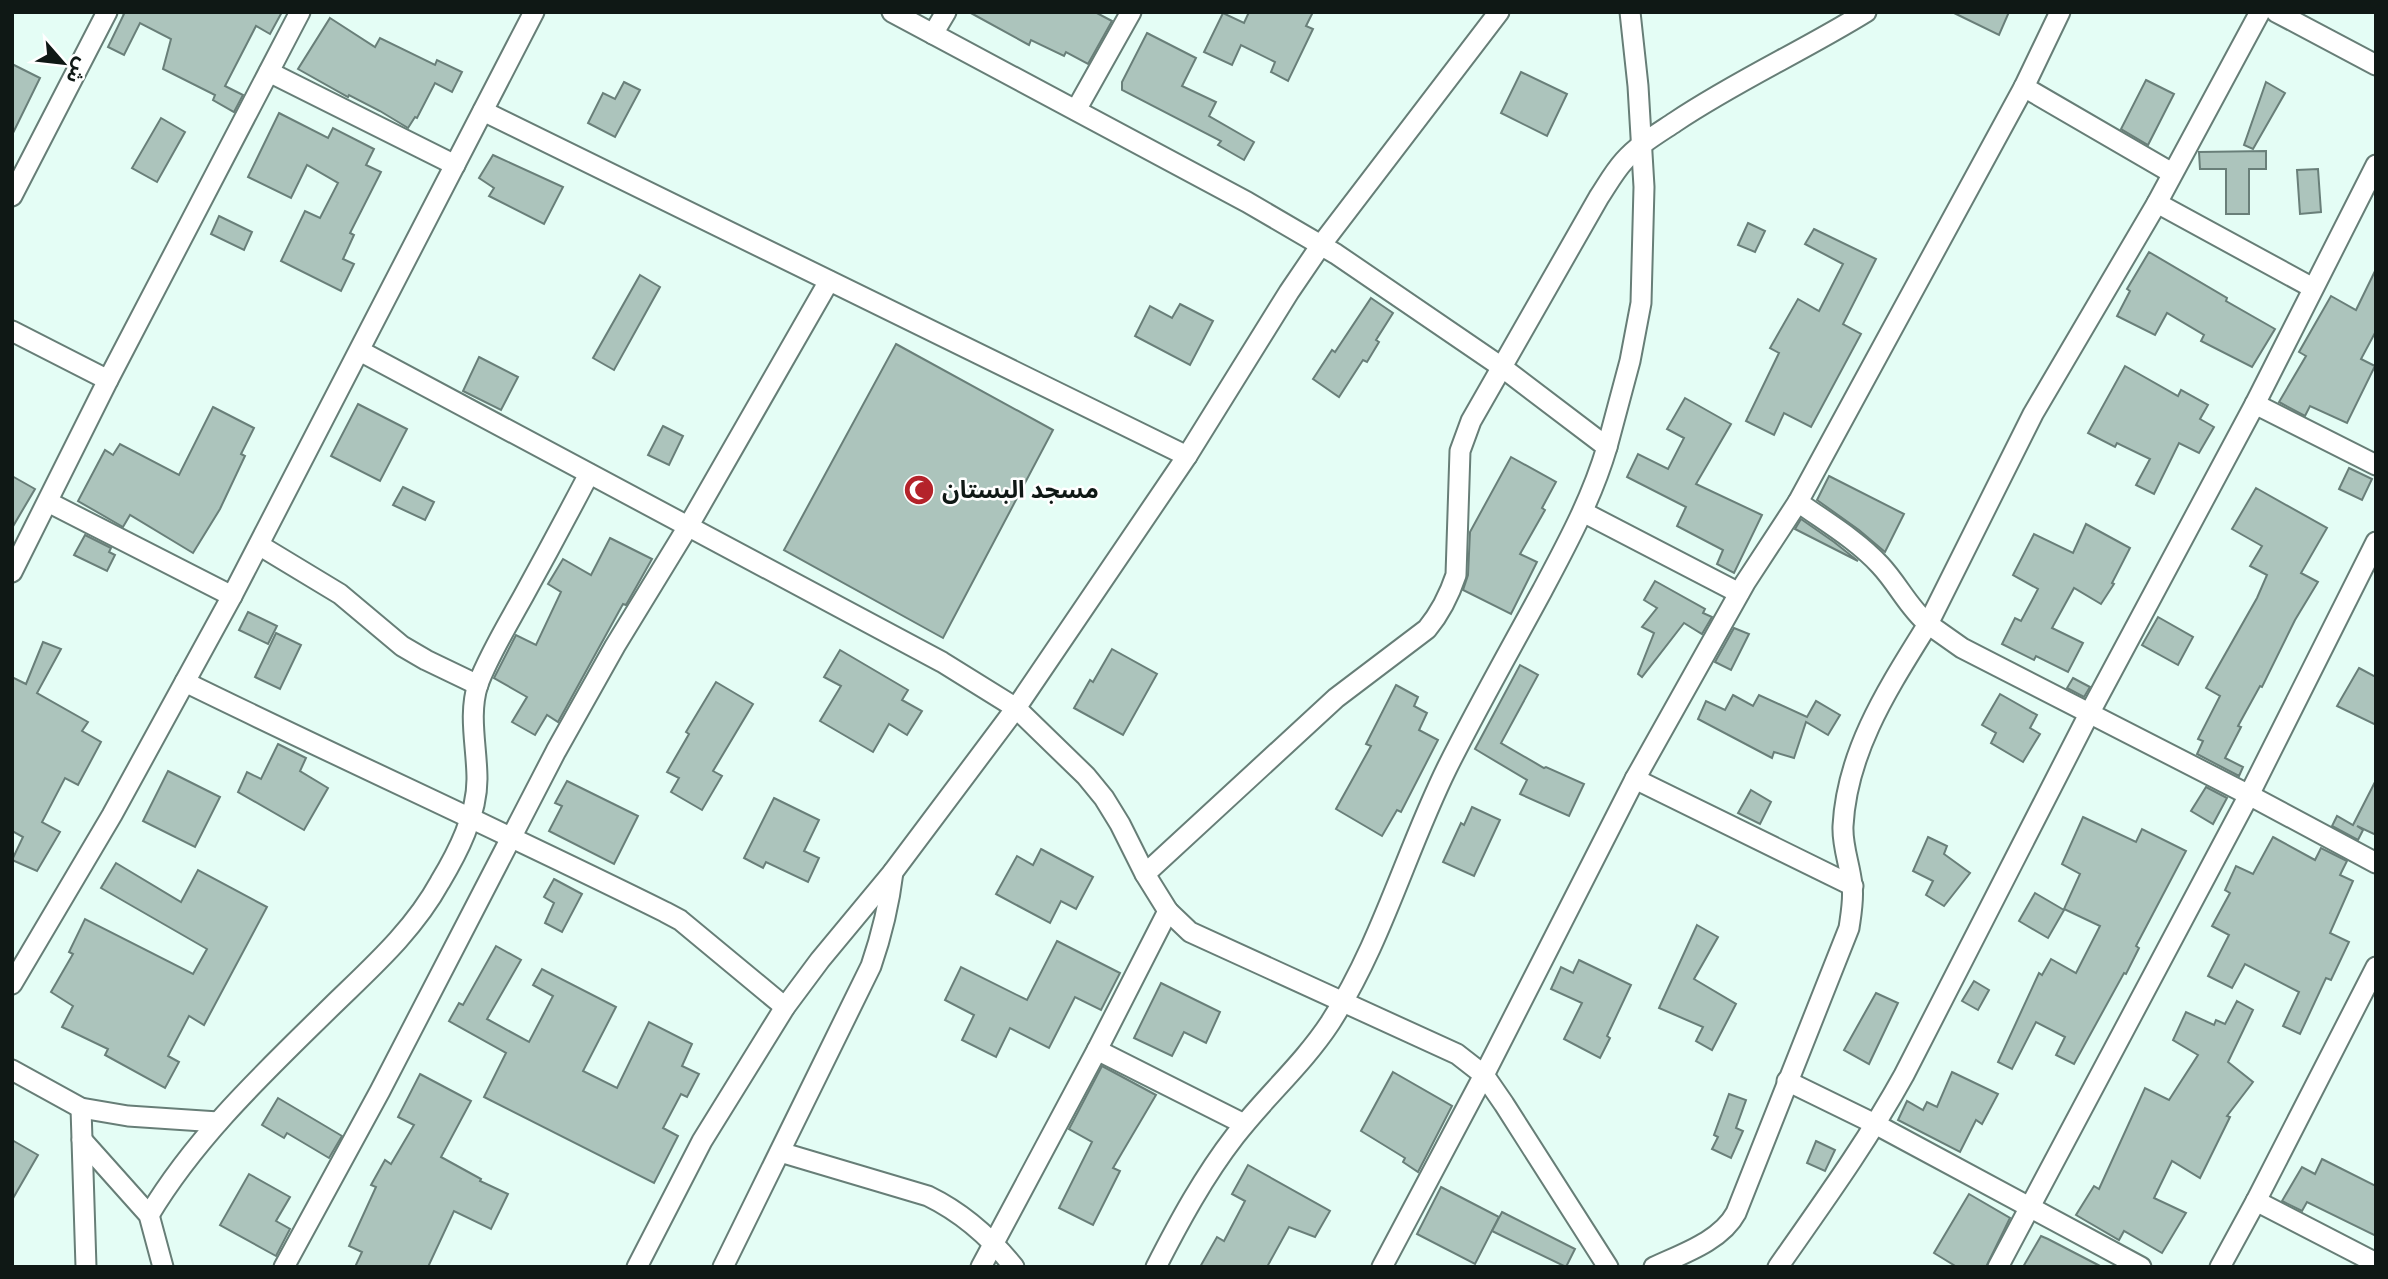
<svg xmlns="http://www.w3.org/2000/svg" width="2388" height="1279" viewBox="0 0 2388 1279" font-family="'Varela Round','Noto Sans Arabic',sans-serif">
	<rect width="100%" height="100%" fill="#e4fdf5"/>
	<g fill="#acc4bc" stroke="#697f79" stroke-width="2">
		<path d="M 120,12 L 282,12 L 270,34 L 256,26 L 225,86 L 243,95 L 234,112 L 213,100 L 215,95 L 163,69 L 171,39 L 140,23 L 124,55 L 108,47 L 124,14 Z"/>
		<path d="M 969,12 L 1095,12 L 1112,21 L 1088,64 L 1066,52 L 1064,56 L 1031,40 L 1029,45 Z"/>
		<path d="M 1249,12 L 1313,12 L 1306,26 L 1313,29 L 1288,81 L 1271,72 L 1275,62 L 1241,45 L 1232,65 L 1204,52 L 1223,13 L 1244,23 Z"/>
		<path d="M 1952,12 L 2009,12 L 1999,35 Z"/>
		<path d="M 330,18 L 375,47 L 380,38 L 435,65 L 437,60 L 462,72 L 452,92 L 435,83 L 417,118 L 415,117 L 408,128 L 380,111 L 349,95 L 348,97 L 298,69 Z"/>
		<path d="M 1147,33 L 1196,58 L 1182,86 L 1216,102 L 1209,116 L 1254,142 L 1244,160 L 1218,145 L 1221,141 L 1122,90 L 1122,82 Z"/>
		<path d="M 12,64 L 40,78 L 12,135 Z"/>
		<path d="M 1521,72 L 1567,94 L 1547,136 L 1501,113 Z"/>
		<path d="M 2146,80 L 2174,94 L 2148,145 L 2121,129 Z"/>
		<path d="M 624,82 L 640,90 L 615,137 L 588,123 L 603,93 L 615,99 Z"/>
		<path d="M 2266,82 L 2285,93 L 2253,149 L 2244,145 Z"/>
		<path d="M 279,113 L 328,138 L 333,128 L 374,149 L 366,165 L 381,172 L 350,233 L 354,235 L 343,259 L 354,264 L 341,291 L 281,261 L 305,211 L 320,218 L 338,183 L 307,165 L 291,198 L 248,177 Z"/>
		<path d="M 161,118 L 185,132 L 157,182 L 132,168 Z"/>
		<path d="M 2266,151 L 2266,169 L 2249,169 L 2249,214 L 2226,214 L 2226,169 L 2200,169 L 2199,152 Z"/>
		<path d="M 493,155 L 563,187 L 544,224 L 489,196 L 494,188 L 479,178 Z"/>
		<path d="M 2318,169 L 2321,212 L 2300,214 L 2297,170 Z"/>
		<path d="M 219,216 L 252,232 L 244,250 L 211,234 Z"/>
		<path d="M 1748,223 L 1765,231 L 1755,252 L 1738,245 Z"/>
		<path d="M 1814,229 L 1876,259 L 1843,324 L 1861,334 L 1811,427 L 1784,413 L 1774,435 L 1746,421 L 1779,353 L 1770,348 L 1798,299 L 1819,311 L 1843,264 L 1805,244 Z"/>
		<path d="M 2149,252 L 2227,298 L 2226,301 L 2275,329 L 2252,367 L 2201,341 L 2204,335 L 2167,313 L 2155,335 L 2117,316 L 2130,291 L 2127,289 Z"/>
		<path d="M 2376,269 L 2376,331 L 2361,359 L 2375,366 L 2347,423 L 2310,406 L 2305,416 L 2279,402 L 2306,356 L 2299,352 L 2331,296 L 2356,310 Z"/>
		<path d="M 640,275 L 660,287 L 614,370 L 593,358 Z"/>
		<path d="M 1371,298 L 1393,313 L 1376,340 L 1379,342 L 1367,362 L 1363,360 L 1339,397 L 1313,379 L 1332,350 L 1335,352 Z"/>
		<path d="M 1180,304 L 1213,321 L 1190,365 L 1135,336 L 1150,306 L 1172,318 Z"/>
		<path d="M 896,344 L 1053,430 L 943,638 L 784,550 Z"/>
		<path d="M 479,357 L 518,377 L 501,410 L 463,391 Z"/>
		<path d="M 2125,366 L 2178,396 L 2181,390 L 2208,405 L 2200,419 L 2214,427 L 2199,453 L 2179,443 L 2154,494 L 2136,485 L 2150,459 L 2117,443 L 2115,447 L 2088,433 Z"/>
		<path d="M 1685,398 L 1731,424 L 1696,484 L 1762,515 L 1734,573 L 1717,564 L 1723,550 L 1677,526 L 1686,507 L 1627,477 L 1638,454 L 1668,469 L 1684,438 L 1667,429 Z"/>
		<path d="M 358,404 L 407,429 L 380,481 L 331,456 Z"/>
		<path d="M 213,407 L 254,428 L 241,454 L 245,456 L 220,509 L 193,553 L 130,515 L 123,527 L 78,501 L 105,450 L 113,455 L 120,444 L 179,475 Z"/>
		<path d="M 663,426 L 683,436 L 669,465 L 648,455 Z"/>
		<path d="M 1511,457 L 1556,482 L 1542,508 L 1545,510 L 1520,554 L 1537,562 L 1511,614 L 1463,590 L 1468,575 L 1470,532 Z"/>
		<path d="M 2349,468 L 2372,479 L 2362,500 L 2339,489 Z"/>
		<path d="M 12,476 L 35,489 L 12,528 Z"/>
		<path d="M 1829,476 L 1904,514 L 1885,552 L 1859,530 L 1817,500 Z"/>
		<path d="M 403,487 L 434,502 L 425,520 L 393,505 Z"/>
		<path d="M 2256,488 L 2327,528 L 2301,573 L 2318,582 L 2295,620 L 2262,687 L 2260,686 L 2238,726 L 2241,727 L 2225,758 L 2243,767 L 2239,776 L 2197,754 L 2203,741 L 2198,739 L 2220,696 L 2206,688 L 2257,598 L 2267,575 L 2250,566 L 2262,546 L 2232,529 Z"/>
		<path d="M 1801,519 L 1834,542 L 1858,561 L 1795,529 Z"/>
		<path d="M 2086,524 L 2130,548 L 2112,583 L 2114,584 L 2101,604 L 2074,588 L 2052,628 L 2083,643 L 2068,672 L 2036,656 L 2034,660 L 2002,644 L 2015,618 L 2021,621 L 2038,589 L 2013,575 L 2034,534 L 2073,553 Z"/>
		<path d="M 85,535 L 111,548 L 109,552 L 115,555 L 107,571 L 74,555 Z"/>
		<path d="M 610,538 L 652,559 L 626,605 L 623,604 L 558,722 L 547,715 L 535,735 L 512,722 L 527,697 L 494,678 L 516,635 L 536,645 L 561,592 L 548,584 L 563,559 L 591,575 Z"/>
		<path d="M 1655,581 L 1705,609 L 1703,613 L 1712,617 L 1702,634 L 1684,623 L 1642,677 L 1638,674 L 1654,633 L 1642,627 L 1657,608 L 1644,600 Z"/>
		<path d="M 248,612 L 277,626 L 268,644 L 239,630 Z"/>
		<path d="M 2158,617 L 2193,637 L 2178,665 L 2142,645 Z"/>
		<path d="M 1734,628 L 1749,634 L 1731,670 L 1715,662 Z"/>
		<path d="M 276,633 L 301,645 L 280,689 L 255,677 Z"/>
		<path d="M 43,642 L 61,649 L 37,693 L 88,722 L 82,731 L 101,742 L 78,785 L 65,778 L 42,822 L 60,832 L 37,871 L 12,860 L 23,837 L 12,831 L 12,677 L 26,684 Z"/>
		<path d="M 1112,649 L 1157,674 L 1123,735 L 1074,708 L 1090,680 L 1093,682 Z"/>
		<path d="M 840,650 L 908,690 L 902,700 L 922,711 L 907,735 L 889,724 L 873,752 L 820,721 L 841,686 L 824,677 Z"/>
		<path d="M 1520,665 L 1538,675 L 1501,743 L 1544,768 L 1546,767 L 1584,784 L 1569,816 L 1520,794 L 1527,780 L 1475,749 Z"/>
		<path d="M 2359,668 L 2376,677 L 2376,725 L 2337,706 Z"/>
		<path d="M 2073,678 L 2090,687 L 2084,697 L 2067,688 Z"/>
		<path d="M 716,682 L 753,704 L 713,771 L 722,776 L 702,810 L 671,792 L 679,778 L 667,772 L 689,734 L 686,732 Z"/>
		<path d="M 1396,685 L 1418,697 L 1414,706 L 1427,713 L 1419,730 L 1438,740 L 1401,812 L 1397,810 L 1382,836 L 1336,809 L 1371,746 L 1366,744 Z"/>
		<path d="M 2000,694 L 2037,715 L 2030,728 L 2040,734 L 2023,762 L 1991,743 L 1996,733 L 1982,725 Z"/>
		<path d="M 1733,695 L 1753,706 L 1759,695 L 1807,717 L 1816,701 L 1840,715 L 1828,735 L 1806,722 L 1794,758 L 1774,752 L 1772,758 L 1698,719 L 1706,701 L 1725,710 Z"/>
		<path d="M 278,744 L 306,758 L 300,771 L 328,788 L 304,830 L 238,792 L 247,772 L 261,779 Z"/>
		<path d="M 168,771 L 220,797 L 195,847 L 143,821 Z"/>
		<path d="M 2376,780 L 2376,835 L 2357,826 L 2363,830 L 2358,840 L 2332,826 L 2337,816 L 2353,825 Z"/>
		<path d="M 567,781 L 638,816 L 614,864 L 549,831 L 562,806 L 555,803 Z"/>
		<path d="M 2206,787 L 2227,798 L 2213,824 L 2191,811 Z"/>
		<path d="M 1751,790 L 1771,802 L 1760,824 L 1738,813 Z"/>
		<path d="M 774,798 L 819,820 L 804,851 L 819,858 L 808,882 L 766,862 L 763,868 L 744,858 Z"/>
		<path d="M 1472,807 L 1500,820 L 1474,876 L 1443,862 L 1461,823 L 1464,825 Z"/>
		<path d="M 2083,817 L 2136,842 L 2142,829 L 2186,851 L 2136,946 L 2139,948 L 2126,974 L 2124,973 L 2074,1064 L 2056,1055 L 2065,1037 L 2036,1022 L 2012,1069 L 1998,1062 L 2039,973 L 2042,975 L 2051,959 L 2076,973 L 2100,926 L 2064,909 L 2080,874 L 2062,864 Z"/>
		<path d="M 1928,837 L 1947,846 L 1944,854 L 1970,873 L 1944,906 L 1926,895 L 1933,881 L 1913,871 Z"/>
		<path d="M 2273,837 L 2315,860 L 2321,848 L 2347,861 L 2340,875 L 2353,881 L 2330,933 L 2349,942 L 2331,980 L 2326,978 L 2300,1034 L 2283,1026 L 2299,992 L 2245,964 L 2232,988 L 2208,976 L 2229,935 L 2212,926 L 2230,893 L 2225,890 L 2236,866 L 2253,874 Z"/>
		<path d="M 1041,849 L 1093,877 L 1076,909 L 1061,901 L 1050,923 L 996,894 L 1017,856 L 1033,865 Z"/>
		<path d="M 116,863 L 181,902 L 198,870 L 267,907 L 204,1025 L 189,1016 L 168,1056 L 179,1062 L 165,1088 L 105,1055 L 108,1049 L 62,1027 L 73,1006 L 51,992 L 73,954 L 69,952 L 85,919 L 193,974 L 207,949 L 101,888 Z"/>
		<path d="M 554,879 L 582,894 L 562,932 L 545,923 L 554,903 L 544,897 Z"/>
		<path d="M 2035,893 L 2064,910 L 2048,938 L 2019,921 Z"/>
		<path d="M 1697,925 L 1718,937 L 1694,979 L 1736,1004 L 1712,1050 L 1696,1041 L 1703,1027 L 1659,1008 Z"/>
		<path d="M 1057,941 L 1120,973 L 1101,1010 L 1075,997 L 1049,1048 L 1010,1028 L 996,1057 L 962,1040 L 974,1015 L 945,1000 L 961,967 L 1027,1000 Z"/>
		<path d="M 496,946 L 521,960 L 487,1019 L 529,1042 L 553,996 L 533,985 L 542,969 L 616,1007 L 583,1071 L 617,1088 L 649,1022 L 692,1044 L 682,1066 L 699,1074 L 687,1097 L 681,1094 L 663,1128 L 678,1136 L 654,1183 L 484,1097 L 506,1053 L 449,1021 L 459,1003 L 463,1005 Z"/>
		<path d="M 1579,960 L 1631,985 L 1607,1036 L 1610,1038 L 1600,1058 L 1564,1039 L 1582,1003 L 1551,989 L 1561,967 L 1573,973 Z"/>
		<path d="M 1974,981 L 1989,990 L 1978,1010 L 1962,1001 Z"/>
		<path d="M 1161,983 L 1220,1012 L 1206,1043 L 1184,1032 L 1172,1056 L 1134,1038 Z"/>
		<path d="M 1876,993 L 1898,1003 L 1869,1064 L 1844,1050 Z"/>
		<path d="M 2237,1001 L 2253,1010 L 2228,1062 L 2253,1082 L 2227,1116 L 2230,1117 L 2200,1178 L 2172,1161 L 2154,1198 L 2186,1213 L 2162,1253 L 2124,1231 L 2119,1240 L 2076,1215 L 2094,1186 L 2099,1189 L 2145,1088 L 2169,1100 L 2198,1055 L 2173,1040 L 2186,1012 L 2214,1025 L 2216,1020 L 2225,1024 Z"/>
		<path d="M 1102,1066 L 1156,1095 L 1113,1168 L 1120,1171 L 1093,1225 L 1059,1208 L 1092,1142 L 1069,1129 Z"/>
		<path d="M 1393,1072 L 1452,1106 L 1418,1172 L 1403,1162 L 1405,1158 L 1361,1131 Z"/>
		<path d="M 1952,1072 L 1998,1094 L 1982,1124 L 1976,1120 L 1960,1152 L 1898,1120 L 1907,1101 L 1923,1110 L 1927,1102 L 1937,1107 Z"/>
		<path d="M 420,1074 L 471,1101 L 441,1157 L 481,1179 L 480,1181 L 508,1194 L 491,1229 L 454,1211 L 428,1267 L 355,1267 L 362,1252 L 349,1246 L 376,1187 L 371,1185 L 385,1160 L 391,1164 L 414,1125 L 398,1117 Z"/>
		<path d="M 1729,1094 L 1746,1100 L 1736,1128 L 1743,1131 L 1731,1158 L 1712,1149 L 1718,1137 L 1714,1135 Z"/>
		<path d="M 278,1098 L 342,1136 L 329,1158 L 287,1133 L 284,1138 L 262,1125 Z"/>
		<path d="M 12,1140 L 38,1155 L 12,1200 Z"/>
		<path d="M 1816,1141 L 1835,1150 L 1825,1171 L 1807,1163 Z"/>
		<path d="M 2322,1159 L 2376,1186 L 2376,1236 L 2307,1202 L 2302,1211 L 2282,1201 L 2302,1167 L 2315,1174 Z"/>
		<path d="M 1248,1165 L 1330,1211 L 1315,1237 L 1289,1227 L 1267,1267 L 1200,1267 L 1217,1237 L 1224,1241 L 1245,1201 L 1232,1194 Z"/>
		<path d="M 249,1174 L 290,1197 L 276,1221 L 290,1229 L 276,1256 L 220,1225 Z"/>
		<path d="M 1441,1187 L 1499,1217 L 1475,1264 L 1417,1234 Z"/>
		<path d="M 1969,1194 L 2010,1218 L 1986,1267 L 1957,1267 L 1934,1253 Z"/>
		<path d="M 1502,1212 L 1575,1249 L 1566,1267 L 1492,1231 Z"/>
		<path d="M 2041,1236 L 2048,1239 L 2102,1267 L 2023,1267 Z"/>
	</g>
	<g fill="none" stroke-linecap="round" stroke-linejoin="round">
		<g stroke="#677e77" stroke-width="23">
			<g id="street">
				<path d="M 892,12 L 1247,202 L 1336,254 L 1503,368 L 1607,447 C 1592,498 1567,544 1542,591 C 1510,650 1477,708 1447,768 C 1406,851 1381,944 1330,1023 C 1303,1064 1265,1097 1235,1136 C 1204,1176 1179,1222 1156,1267"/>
				<path d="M 2260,12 L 2157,203 L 2033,414 L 1928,624 L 1962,648 L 2249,795 L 2376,863"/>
				<path d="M 2276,12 L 2376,65"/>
				<path d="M 933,34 L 946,12"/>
				<path d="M 269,72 L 455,165"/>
				<path d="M 2024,87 L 2172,173"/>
				<path d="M 1076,110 L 1131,12"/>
				<path d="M 483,111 L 1187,456"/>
				<path d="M 12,196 L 107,12"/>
				<path d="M 2157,203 L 2313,288"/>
				<path d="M 12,331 L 108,380"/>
				<path d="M 360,351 L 942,662 L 1016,708 L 1086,776 L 1104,798 L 1120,824 L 1145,874 L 1168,911 L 1190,932 L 1457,1054 L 1484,1075 L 1504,1104 L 1608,1267"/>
				<path d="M 2255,404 L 2376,465"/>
				<path d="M 1607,447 L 1630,361 L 1641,303 L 1644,187 L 1638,86 L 1630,12"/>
				<path d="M 48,502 L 232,596"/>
				<path d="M 1583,512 L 1739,593"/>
				<path d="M 259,545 L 340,594 L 402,646 L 426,660 L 478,685"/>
				<path d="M 12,572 L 108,380 L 300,12"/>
				<path d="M 185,682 C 344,760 506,833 665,912 L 680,920 L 785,1007"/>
				<path d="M 1635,779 L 1853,886"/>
				<path d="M 1145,874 L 1336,698 L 1427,629 C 1441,612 1449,596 1456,575 L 1460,451 L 1471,421 L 1599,197 C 1607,185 1614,172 1624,161 C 1638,145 1657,134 1675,122 C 1736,81 1803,51 1866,12"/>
				<path d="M 12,984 L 112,815 L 232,596 L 534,12"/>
				<path d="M 1097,1050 L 1244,1124"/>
				<path d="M 12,1070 L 81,1108 L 128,1116 L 218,1122"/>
				<path d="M 1787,1081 L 1875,1124 L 2141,1267"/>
				<path d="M 81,1108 L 86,1267"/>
				<path d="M 82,1140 L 149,1215 L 163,1267"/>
				<path d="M 780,1152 L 928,1196 C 963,1213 990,1237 1014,1267"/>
				<path d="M 2256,1201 L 2376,1263"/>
				<path d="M 149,1215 C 197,1135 266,1071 333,1005 C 372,967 413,931 440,882 C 458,852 477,815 477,779 C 477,747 468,715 478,684 C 490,653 508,624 524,595 C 546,555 568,514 589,474"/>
				<path d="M 284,1267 L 380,1091 L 556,751 L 615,646 L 689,525 L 829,281"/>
				<path d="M 637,1267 L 702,1141 L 785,1007 L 820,960 L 893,872 L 1016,708 L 1187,456 L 1289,292 L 1321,245 L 1499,12"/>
				<path d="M 723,1267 L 871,966 C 882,934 889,905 893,872"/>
				<path d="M 981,1267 L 1097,1050 L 1168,911"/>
				<path d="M 1382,1267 L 1484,1075 L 1635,779 L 1745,583 L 1798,502"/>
				<path d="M 1654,1267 C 1682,1254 1721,1241 1736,1213 L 1849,928 C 1851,914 1854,899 1852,885 C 1850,865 1842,846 1843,826 C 1847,750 1889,687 1928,624 C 1908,607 1898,584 1880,565 C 1857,540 1826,522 1798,502 L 2024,87 L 2060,12"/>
				<path d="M 1778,1267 C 1822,1204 1867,1142 1904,1075 L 2089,714 L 2255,404 L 2376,165"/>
				<path d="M 1998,1267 L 2249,795 L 2376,542"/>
				<path d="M 2220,1267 L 2256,1201 L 2376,967"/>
			</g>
		</g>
		<use href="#street" stroke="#fff" stroke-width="19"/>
	</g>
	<defs>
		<g id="mosque-disc" transform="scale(1.575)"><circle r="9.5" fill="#b4232a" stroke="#fff"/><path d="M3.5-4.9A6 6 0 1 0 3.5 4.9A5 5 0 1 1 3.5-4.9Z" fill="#fff"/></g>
	</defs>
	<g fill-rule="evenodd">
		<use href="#mosque-disc" x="919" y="490"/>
	</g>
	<g text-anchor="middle" stroke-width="5" stroke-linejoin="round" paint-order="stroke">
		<g font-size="24" font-weight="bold" fill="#0f1815" stroke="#fff" text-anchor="start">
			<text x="942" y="498">مسجد البستان</text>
		</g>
	</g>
	<rect width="2388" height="1279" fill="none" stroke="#0f1815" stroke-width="28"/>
	<g transform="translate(63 63) rotate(118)" stroke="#ffffff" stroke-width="5" paint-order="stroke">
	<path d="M0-5L12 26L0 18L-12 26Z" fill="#0f1815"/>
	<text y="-10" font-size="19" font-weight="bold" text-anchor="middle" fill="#0f1815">ش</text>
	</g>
</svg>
